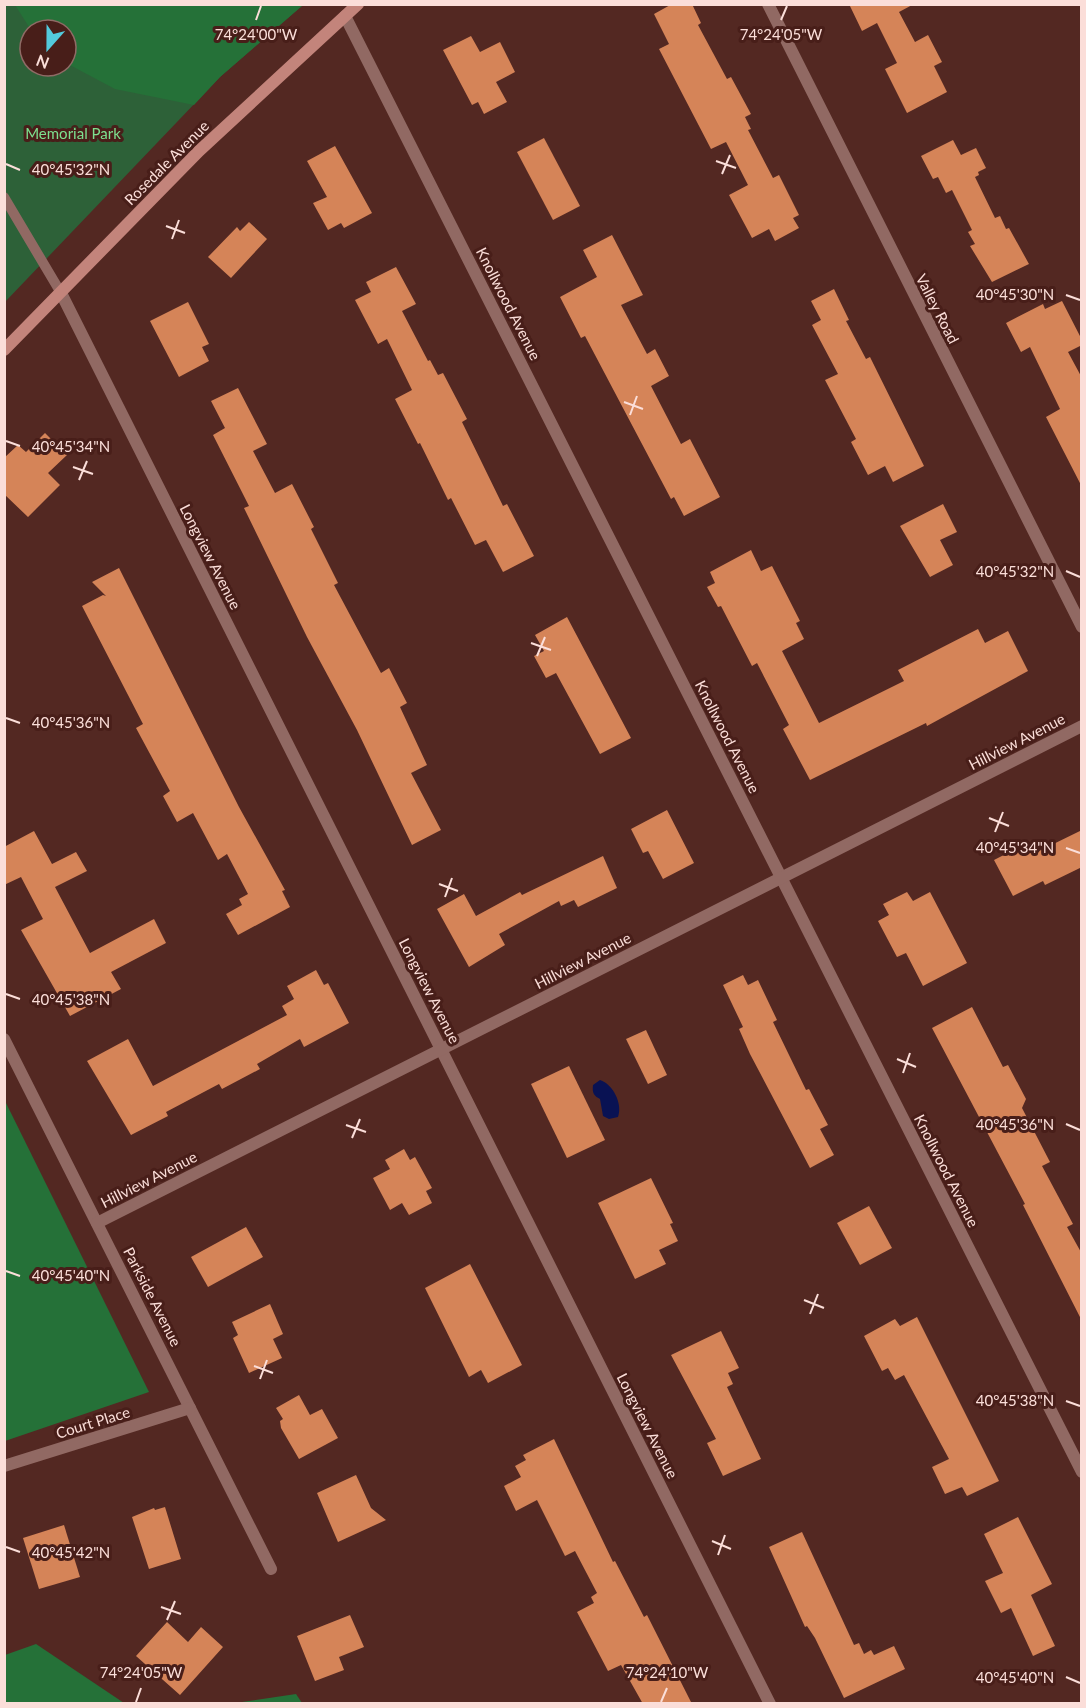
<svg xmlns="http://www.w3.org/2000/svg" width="1086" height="1708" viewBox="0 0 1086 1708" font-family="Lato,sans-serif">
	<rect width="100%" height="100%" fill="#532822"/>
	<path fill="#2d6138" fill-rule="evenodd" d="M 4,5 L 303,5 L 220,77 L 5,302 ZM 30,30 L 66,30 L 66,66 L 30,66 Z"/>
	<g fill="#257138">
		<path d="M 15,5 L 303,5 L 220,77 L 194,105 L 115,89 L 66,63 L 66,30 L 31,30 Z"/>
		<path d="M 5,1101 L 149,1392 L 5,1441 L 4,1441 Z"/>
		<path d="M 36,1644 L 124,1703 L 5,1703 L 5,1655 Z"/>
		<path d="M 296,1694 L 302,1703 L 235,1703 Z"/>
	</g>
	<path fill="#091253" d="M 600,1080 C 613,1084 623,1104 618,1117 L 609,1119 L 603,1116 L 600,1099 C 594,1096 592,1093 593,1085 Z"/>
	<g fill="#d58458">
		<path d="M 672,4 L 692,4 L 701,23 L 698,25 L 727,79 L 731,77 L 751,114 L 745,117 L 751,129 L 748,130 L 773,178 L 779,175 L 799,215 L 793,218 L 799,228 L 775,241 L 769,229 L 752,238 L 729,195 L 748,185 L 726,142 L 711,149 L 659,49 L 669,44 L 654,14 Z"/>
		<path d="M 849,4 L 914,4 L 899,12 L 915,42 L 928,35 L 942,62 L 934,66 L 947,92 L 907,113 L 885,69 L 897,63 L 877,23 L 862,31 Z"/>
		<path d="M 471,36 L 480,52 L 500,42 L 515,72 L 496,82 L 507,102 L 484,114 L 478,102 L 472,105 L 443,50 Z"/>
		<path d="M 544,138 L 580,206 L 553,220 L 517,152 Z"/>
		<path d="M 953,140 L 961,155 L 976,148 L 986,168 L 978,172 L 979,175 L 975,177 L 995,218 L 1000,216 L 1006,229 L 1009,228 L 1029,264 L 992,282 L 970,246 L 975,244 L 968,232 L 972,230 L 952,190 L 946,193 L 938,177 L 933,179 L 921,156 Z"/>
		<path d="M 335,146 L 372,213 L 344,228 L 341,223 L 328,230 L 313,203 L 327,197 L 307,161 Z"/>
		<path d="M 249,222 L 267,239 L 231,278 L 208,257 L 237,227 L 240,231 Z"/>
		<path d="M 612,235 L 643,295 L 621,305 L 647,354 L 655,349 L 669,376 L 651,386 L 681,444 L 690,439 L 720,497 L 684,516 L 674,497 L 671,499 L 585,336 L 581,338 L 560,297 L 597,277 L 583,250 Z"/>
		<path d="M 396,267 L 416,304 L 402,311 L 428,361 L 430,360 L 438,375 L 443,373 L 467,419 L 462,422 L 503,506 L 507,504 L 534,556 L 503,572 L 486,540 L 475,545 L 451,498 L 448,500 L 420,443 L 418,444 L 395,399 L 412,390 L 387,339 L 378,344 L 355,300 L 371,292 L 366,282 Z"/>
		<path d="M 834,289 L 849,320 L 846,321 L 866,359 L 870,357 L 924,466 L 893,482 L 885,466 L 868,475 L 851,442 L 856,439 L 825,380 L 838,374 L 812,325 L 821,320 L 811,301 Z"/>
		<path d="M 1062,301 L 1082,340 L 1082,345 L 1068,352 L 1082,378 L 1082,487 L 1046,417 L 1060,409 L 1030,347 L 1021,352 L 1006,323 L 1043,304 L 1045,309 Z"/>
		<path d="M 188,302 L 209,344 L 202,347 L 209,361 L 179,377 L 150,321 Z"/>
		<path d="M 238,388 L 267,444 L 253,451 L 275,493 L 292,484 L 314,527 L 311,529 L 338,583 L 334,585 L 381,673 L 389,668 L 407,703 L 400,707 L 427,765 L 411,773 L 441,830 L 412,845 L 357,730 L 307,637 L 244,508 L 249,506 L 213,435 L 225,428 L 211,401 Z"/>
		<path d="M 45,433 L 67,455 L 48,473 L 60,485 L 28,517 L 4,494 L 4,458 L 18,445 L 26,452 Z"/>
		<path d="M 943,504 L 957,532 L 940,540 L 953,565 L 930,577 L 900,526 Z"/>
		<path d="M 751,550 L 761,571 L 772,566 L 800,621 L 796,623 L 804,639 L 782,651 L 819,723 L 904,681 L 898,670 L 978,629 L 985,643 L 1008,631 L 1028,671 L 927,726 L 926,723 L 810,780 L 783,729 L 789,725 L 757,663 L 752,666 L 721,606 L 718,607 L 707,587 L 715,583 L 710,572 Z"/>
		<path d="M 119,568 L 239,807 L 285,890 L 282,891 L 290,907 L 238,935 L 226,914 L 242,905 L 239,899 L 248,894 L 227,854 L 218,860 L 193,813 L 177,822 L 163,796 L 170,791 L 136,728 L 143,724 L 82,606 L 103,595 L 106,596 L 92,582 Z"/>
		<path d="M 567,617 L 631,738 L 600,754 L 556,673 L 546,678 L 534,656 L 544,651 L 535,635 Z"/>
		<path d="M 667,810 L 694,863 L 663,879 L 648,851 L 643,853 L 631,829 Z"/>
		<path d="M 1082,830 L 1082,867 L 1045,885 L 1043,881 L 1013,896 L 994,860 L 1027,843 L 1033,854 Z"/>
		<path d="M 34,831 L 52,864 L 76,852 L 87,871 L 55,887 L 90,953 L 154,919 L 166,943 L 111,972 L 121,989 L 70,1016 L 21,930 L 43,919 L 21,877 L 4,885 L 4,847 Z"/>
		<path d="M 603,856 L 617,888 L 578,907 L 574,900 L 561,906 L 559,901 L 499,934 L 505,945 L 469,967 L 437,909 L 464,894 L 476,916 L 520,892 L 522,895 Z"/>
		<path d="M 907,892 L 913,901 L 930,892 L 967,963 L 923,986 L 906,953 L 897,957 L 878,921 L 889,915 L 883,904 Z"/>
		<path d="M 316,970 L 324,985 L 328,983 L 349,1023 L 304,1047 L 300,1039 L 257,1064 L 260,1069 L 222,1089 L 219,1084 L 166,1112 L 168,1116 L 131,1135 L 87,1061 L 128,1039 L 153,1086 L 287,1015 L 282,1006 L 294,999 L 287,986 Z"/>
		<path d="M 743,975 L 748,985 L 758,980 L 777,1020 L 773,1022 L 806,1090 L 809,1089 L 828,1125 L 820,1129 L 834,1155 L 810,1168 L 750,1054 L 739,1029 L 743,1027 L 723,985 Z"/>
		<path d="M 972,1007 L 1003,1067 L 1008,1065 L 1026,1099 L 1022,1108 L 1050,1162 L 1042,1166 L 1073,1224 L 1067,1227 L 1082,1254 L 1082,1321 L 1023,1205 L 1025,1204 L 932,1028 Z"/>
		<path d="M 646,1030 L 667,1075 L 648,1084 L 626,1039 Z"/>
		<path d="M 569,1066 L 605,1140 L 567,1158 L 531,1084 Z"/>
		<path d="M 404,1149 L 410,1160 L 415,1157 L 432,1188 L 426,1191 L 432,1203 L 409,1215 L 402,1203 L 390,1210 L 373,1178 L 390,1169 L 385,1160 Z"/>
		<path d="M 651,1178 L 673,1223 L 670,1224 L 678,1241 L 659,1250 L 666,1264 L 635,1279 L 598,1203 Z"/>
		<path d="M 869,1206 L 892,1248 L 860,1265 L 837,1223 Z"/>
		<path d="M 246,1227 L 263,1257 L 208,1287 L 191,1257 Z"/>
		<path d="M 470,1264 L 522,1365 L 488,1383 L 481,1370 L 469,1377 L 425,1288 Z"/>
		<path d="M 270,1304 L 283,1334 L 273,1339 L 282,1358 L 249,1373 L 233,1338 L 238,1335 L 232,1322 Z"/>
		<path d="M 917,1317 L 999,1481 L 967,1496 L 962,1487 L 945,1494 L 932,1467 L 949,1459 L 904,1375 L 895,1380 L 888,1368 L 882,1371 L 864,1336 L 895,1319 L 900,1326 Z"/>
		<path d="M 721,1331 L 739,1368 L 728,1373 L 733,1384 L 727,1387 L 761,1459 L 723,1476 L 707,1443 L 716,1439 L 671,1355 Z"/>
		<path d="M 299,1395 L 310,1415 L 322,1409 L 338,1438 L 299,1459 L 281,1428 L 280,1421 L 283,1419 L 276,1408 Z"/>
		<path d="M 554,1439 L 613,1562 L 615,1561 L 644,1617 L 647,1615 L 692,1704 L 643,1704 L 621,1665 L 608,1671 L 577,1612 L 594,1603 L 591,1597 L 597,1593 L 575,1551 L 565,1556 L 537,1500 L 516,1511 L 504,1486 L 521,1477 L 515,1466 L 526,1460 L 523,1455 Z"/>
		<path d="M 356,1475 L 371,1508 L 386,1520 L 338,1542 L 317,1493 Z"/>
		<path d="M 165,1507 L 181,1559 L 149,1569 L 132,1517 L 154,1508 L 155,1510 Z"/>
		<path d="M 1018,1517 L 1052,1584 L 1031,1595 L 1055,1646 L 1033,1656 L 1011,1608 L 1001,1613 L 985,1581 L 1003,1573 L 984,1534 Z"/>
		<path d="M 64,1525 L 80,1577 L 39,1589 L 23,1538 Z"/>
		<path d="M 802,1532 L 854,1645 L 859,1643 L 864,1654 L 871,1650 L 874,1655 L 894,1646 L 905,1669 L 844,1698 L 815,1638 L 807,1626 L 805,1627 L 769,1547 Z"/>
		<path d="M 350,1615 L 364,1647 L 339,1657 L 344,1670 L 315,1681 L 297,1636 Z"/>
		<path d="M 167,1622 L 188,1642 L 201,1627 L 223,1647 L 180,1695 L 136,1656 Z"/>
	</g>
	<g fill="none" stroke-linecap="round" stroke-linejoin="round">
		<path stroke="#916963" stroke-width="10" d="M 4,197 L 61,293"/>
		<g stroke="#916963" stroke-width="12">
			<path d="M 768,4 L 1082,627"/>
			<path d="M 345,16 L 1082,1472"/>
			<path d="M 61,293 L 770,1704"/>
			<path d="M 4,1039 L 271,1569"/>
			<path d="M 97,1223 L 1082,726"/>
			<path d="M 4,1466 L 190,1408"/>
		</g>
		<path stroke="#c3847b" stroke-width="12" d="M 4,350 L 199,151 L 358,4"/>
	</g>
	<path fill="none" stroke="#fbded9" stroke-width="2" d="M 256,20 L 261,6M 781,20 L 787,6M 716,161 L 736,168M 6,164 L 20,170M 722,174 L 730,155M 166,226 L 185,233M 172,239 L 179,220M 1066,295 L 1080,300M 624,402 L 643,409M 630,415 L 637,396M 6,441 L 20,446M 73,467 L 93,474M 79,480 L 87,461M 1066,571 L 1080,577M 531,643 L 551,650M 537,656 L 545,637M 6,718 L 20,723M 989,818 L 1009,826M 995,832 L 1003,812M 1066,848 L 1080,853M 439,884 L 458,891M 445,897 L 452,878M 6,994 L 20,999M 897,1059 L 916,1067M 903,1073 L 910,1053M 1066,1124 L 1080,1130M 346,1125 L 366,1132M 352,1138 L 360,1119M 6,1271 L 20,1276M 804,1300 L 824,1308M 810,1314 L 818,1294M 254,1366 L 273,1373M 260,1379 L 267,1360M 1066,1401 L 1080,1406M 712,1541 L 731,1549M 6,1547 L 20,1552M 718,1555 L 725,1535M 161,1607 L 181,1614M 167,1620 L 175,1601M 1066,1677 L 1080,1683M 136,1702 L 141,1688M 661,1702 L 667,1688"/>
	<g text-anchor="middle" stroke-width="6" stroke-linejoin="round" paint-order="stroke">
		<g font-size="15" fill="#7de08f" stroke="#481e19">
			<text x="73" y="139">Memorial Park</text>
		</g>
		<g font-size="15" fill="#fbded9" stroke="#481e19">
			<text transform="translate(167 163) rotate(-45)" y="5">Rosedale Avenue</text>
			<text transform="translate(508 304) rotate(63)" y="5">Knollwood Avenue</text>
			<text transform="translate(937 309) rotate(63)" y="5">Valley Road</text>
			<text transform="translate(210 557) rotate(63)" y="5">Longview Avenue</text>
			<text transform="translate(727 737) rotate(63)" y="5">Knollwood Avenue</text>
			<text transform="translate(1017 742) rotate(-27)" y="5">Hillview Avenue</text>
			<text transform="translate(583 961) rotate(-27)" y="5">Hillview Avenue</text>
			<text transform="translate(429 991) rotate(63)" y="5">Longview Avenue</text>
			<text transform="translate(946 1171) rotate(63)" y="5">Knollwood Avenue</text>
			<text transform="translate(149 1180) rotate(-27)" y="5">Hillview Avenue</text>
			<text transform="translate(152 1297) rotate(63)" y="5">Parkside Avenue</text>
			<text transform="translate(93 1423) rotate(-17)" y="5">Court Place</text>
			<text transform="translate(647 1426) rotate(63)" y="5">Longview Avenue</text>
		</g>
	</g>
	<g font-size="15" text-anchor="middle" fill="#fbded9" stroke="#481e19" stroke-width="6" stroke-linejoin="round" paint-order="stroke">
		<text x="256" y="40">74°24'00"W</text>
		<text x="781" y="40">74°24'05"W</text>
		<text x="71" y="175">40°45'32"N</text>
		<text x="1015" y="300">40°45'30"N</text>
		<text x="71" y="452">40°45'34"N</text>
		<text x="1015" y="577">40°45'32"N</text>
		<text x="71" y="728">40°45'36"N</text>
		<text x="1015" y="853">40°45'34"N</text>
		<text x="71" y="1005">40°45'38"N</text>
		<text x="1015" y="1130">40°45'36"N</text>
		<text x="71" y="1281">40°45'40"N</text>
		<text x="1015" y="1406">40°45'38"N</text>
		<text x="71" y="1558">40°45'42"N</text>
		<text x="141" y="1678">74°24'05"W</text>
		<text x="667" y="1678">74°24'10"W</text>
		<text x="1015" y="1683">40°45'40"N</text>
	</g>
	<rect width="1086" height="1708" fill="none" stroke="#fbded9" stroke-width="12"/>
	<g transform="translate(48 48) rotate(201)"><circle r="28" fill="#481e19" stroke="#906b66" stroke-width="1.5"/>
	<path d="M0-4.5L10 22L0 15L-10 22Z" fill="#53cadc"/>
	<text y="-9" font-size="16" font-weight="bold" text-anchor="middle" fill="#fbded9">N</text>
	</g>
</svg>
